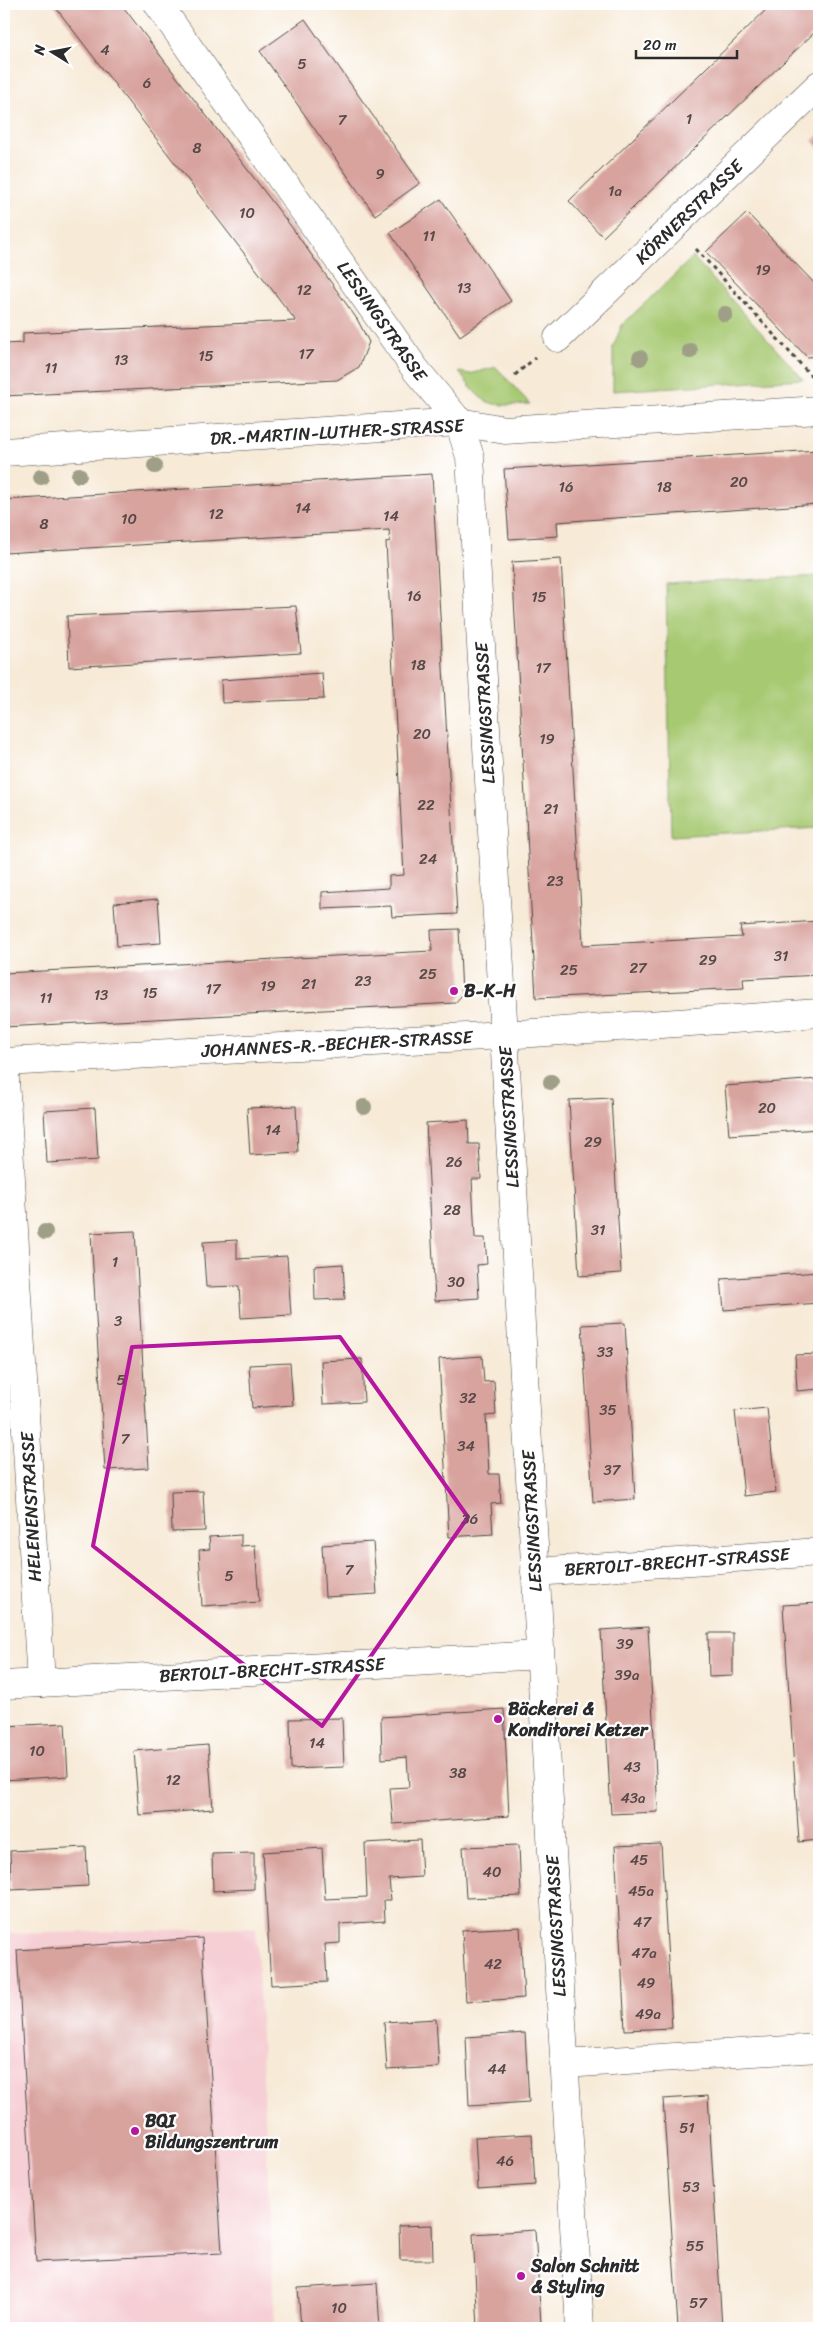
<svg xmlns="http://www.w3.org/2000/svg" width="823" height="2332" viewBox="0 0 823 2332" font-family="Sriracha,sans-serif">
	<rect width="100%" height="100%" fill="#fff"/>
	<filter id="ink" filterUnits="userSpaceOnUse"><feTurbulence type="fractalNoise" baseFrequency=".02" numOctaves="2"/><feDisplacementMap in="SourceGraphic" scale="10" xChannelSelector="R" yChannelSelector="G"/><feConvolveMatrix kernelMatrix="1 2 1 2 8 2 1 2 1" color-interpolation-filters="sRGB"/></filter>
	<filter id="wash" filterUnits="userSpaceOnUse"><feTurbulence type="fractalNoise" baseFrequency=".0096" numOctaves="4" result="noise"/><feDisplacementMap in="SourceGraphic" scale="20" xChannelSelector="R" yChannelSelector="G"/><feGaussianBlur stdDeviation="1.12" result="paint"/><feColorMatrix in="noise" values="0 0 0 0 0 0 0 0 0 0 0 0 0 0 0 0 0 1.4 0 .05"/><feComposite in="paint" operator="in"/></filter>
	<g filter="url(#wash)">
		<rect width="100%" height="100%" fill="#f7ead7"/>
		<path fill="#f6cfd5" d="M 256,1928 L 275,2328 L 4,2328 L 4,1934 Z"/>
		<g fill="#a7c972" stroke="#697a4e">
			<path d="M 693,257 L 803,379 L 613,391 L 613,347 L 622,325 Z"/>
			<path d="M 496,367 L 530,404 C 487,407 484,406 459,372 L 470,374 Z"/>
			<path d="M 819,576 L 819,828 L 671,836 L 666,584 Z"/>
		</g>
		<g id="blocks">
			<g fill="#d8a29d">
				<path d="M 53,4 L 121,4 L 293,229 L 357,319 L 369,342 L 359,367 L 337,380 L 4,396 L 4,344 L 23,343 L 23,333 L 296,321 Z"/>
				<path d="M 772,4 L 819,4 L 819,28 L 603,237 L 569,201 Z"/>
				<path d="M 305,19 L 420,183 L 375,215 L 260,51 Z"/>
				<path d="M 819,134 L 819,148 L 812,141 Z"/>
				<path d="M 441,199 L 511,301 L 460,336 L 390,233 Z"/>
				<path d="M 747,213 L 819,288 L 819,356 L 807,357 L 706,252 Z"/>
				<path d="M 819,450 L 819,504 L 557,522 L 558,536 L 509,539 L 504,469 Z"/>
				<path d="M 432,474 L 457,914 L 392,917 L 391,906 L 322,909 L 322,892 L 389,888 L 389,876 L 404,875 L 386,542 L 390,541 L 389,530 L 4,553 L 4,500 Z"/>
				<path d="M 561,559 L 583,945 L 742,937 L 740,926 L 819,921 L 819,975 L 743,979 L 744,988 L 536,998 L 512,562 Z"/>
				<path d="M 296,606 L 301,653 L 69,667 L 67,616 Z"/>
				<path d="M 322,673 L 324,699 L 222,703 L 221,680 Z"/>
				<path d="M 158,899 L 161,943 L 117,946 L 114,903 Z"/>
				<path d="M 459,929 L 462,995 L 455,1003 L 4,1027 L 4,973 L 432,951 L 431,930 Z"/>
				<path d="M 819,1079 L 819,1129 L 729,1135 L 725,1086 Z"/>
				<path d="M 611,1098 L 621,1273 L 579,1276 L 569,1100 Z"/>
				<path d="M 296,1106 L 298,1152 L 250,1155 L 247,1108 Z"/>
				<path d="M 95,1108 L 98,1160 L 47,1163 L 44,1111 Z"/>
				<path d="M 468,1120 L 469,1144 L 479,1144 L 481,1179 L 472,1179 L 475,1238 L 485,1238 L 487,1264 L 477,1265 L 479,1298 L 435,1301 L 426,1123 Z"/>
				<path d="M 135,1231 L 149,1468 L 105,1470 L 91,1233 Z"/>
				<path d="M 237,1240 L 237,1259 L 287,1256 L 291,1315 L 241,1318 L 239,1286 L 206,1287 L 203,1242 Z"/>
				<path d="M 343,1264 L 345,1299 L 315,1300 L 314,1266 Z"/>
				<path d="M 819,1272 L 819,1303 L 724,1310 L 721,1279 Z"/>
				<path d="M 625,1323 L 635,1499 L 593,1502 L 582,1325 Z"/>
				<path d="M 819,1354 L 819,1389 L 797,1391 L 795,1355 Z"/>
				<path d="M 482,1356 L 484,1382 L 494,1381 L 496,1415 L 486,1416 L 489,1474 L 499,1474 L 501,1503 L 491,1504 L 493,1534 L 449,1537 L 439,1359 Z"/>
				<path d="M 362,1359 L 364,1402 L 323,1404 L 321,1361 Z"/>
				<path d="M 290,1363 L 293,1405 L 252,1408 L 249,1365 Z"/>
				<path d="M 767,1408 L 776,1492 L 744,1496 L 735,1411 Z"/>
				<path d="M 203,1491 L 205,1531 L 172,1532 L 171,1492 Z"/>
				<path d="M 241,1535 L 241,1546 L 255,1545 L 259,1602 L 202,1606 L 199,1550 L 210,1549 L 209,1537 Z"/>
				<path d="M 373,1542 L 377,1594 L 325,1597 L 322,1545 Z"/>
				<path d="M 819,1603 L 819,1840 L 799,1842 L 783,1605 Z"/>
				<path d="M 4,1627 L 7,1657 L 4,1657 Z"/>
				<path d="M 648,1627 L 658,1812 L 611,1814 L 601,1630 Z"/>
				<path d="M 708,1633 L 733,1633 L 733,1676 L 709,1677 Z"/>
				<path d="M 504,1709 L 509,1816 L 393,1824 L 390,1788 L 409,1787 L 407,1757 L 382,1759 L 381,1717 Z"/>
				<path d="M 342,1718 L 344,1767 L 291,1769 L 290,1719 Z"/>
				<path d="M 65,1723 L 68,1776 L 4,1780 L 4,1726 Z"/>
				<path d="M 208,1745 L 213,1809 L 139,1815 L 134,1751 Z"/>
				<path d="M 420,1840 L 422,1877 L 389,1879 L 391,1900 L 384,1900 L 385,1921 L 340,1924 L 340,1943 L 325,1944 L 327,1982 L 271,1985 L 263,1852 L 322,1848 L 325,1899 L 367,1897 L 365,1843 Z"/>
				<path d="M 661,1844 L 672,2028 L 625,2030 L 615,1846 Z"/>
				<path d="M 519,1845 L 521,1896 L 466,1898 L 463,1847 Z"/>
				<path d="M 86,1847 L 88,1886 L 11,1890 L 10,1851 Z"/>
				<path d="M 254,1853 L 254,1889 L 213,1891 L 212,1854 Z"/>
				<path d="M 520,1927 L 524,1998 L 466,2002 L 462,1930 Z"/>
				<path d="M 202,1938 L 222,2253 L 36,2262 L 17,1950 Z"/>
				<path d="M 436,2019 L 439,2067 L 387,2070 L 384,2022 Z"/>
				<path d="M 525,2033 L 529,2102 L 469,2106 L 466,2037 Z"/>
				<path d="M 708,2096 L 722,2328 L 678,2328 L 663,2099 Z"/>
				<path d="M 532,2134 L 535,2185 L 478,2189 L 475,2137 Z"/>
				<path d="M 432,2225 L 433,2260 L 400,2260 L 399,2226 Z"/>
				<path d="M 535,2230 L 541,2324 L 478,2328 L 473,2234 Z"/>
				<path d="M 377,2283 L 380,2328 L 301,2328 L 298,2288 Z"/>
			</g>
		</g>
	</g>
	<g filter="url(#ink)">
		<use href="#blocks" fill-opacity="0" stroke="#4a4845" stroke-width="1"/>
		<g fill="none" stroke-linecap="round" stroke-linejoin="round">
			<g stroke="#4a4845" stroke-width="29">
				<g id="street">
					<path d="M 158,4 L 416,370 L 459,422 L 470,457 L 580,2328"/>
					<path d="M 558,338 L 819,85"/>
					<path d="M 4,1062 L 504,1035 L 819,1013"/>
					<path d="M 4,1062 L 41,1683"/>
					<path d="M 535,1572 L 819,1552"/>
					<path d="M 4,1685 L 540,1655"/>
					<path d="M 564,2064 L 819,2048"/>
				</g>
			</g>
			<g stroke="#4a4845" stroke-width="29">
				<path id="secondary" d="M 4,452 L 459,422 L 505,430 L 819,410"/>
			</g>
			<g stroke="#4a4845" stroke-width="3" stroke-dasharray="4 4" stroke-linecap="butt">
				<path d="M 696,249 L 814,379"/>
				<path d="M 515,375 L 535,358"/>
			</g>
			<use href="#street" stroke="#fff" stroke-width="28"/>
			<use href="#secondary" stroke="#fff" stroke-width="28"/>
		</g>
		<g fill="#9e9f86">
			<circle cx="725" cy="314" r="8"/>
			<circle cx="690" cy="351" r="8"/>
			<circle cx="640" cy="358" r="8"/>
			<circle cx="155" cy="466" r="8"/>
			<circle cx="79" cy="475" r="8"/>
			<circle cx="41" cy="477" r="8"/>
			<circle cx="551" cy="1082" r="8"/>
			<circle cx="364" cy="1107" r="8"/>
			<circle cx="45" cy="1232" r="8"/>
		</g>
	</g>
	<path fill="none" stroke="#b5179e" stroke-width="4" stroke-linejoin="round" d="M 340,1337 L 468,1517 L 322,1726 L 93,1546 L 132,1347 Z"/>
	<g fill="#b5179e" stroke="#fff" stroke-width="2">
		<circle cx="454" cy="991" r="5"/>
		<circle cx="498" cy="1719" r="5"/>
		<circle cx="135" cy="2131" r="5"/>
		<circle cx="521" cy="2276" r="5"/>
	</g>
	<g text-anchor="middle" stroke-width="4.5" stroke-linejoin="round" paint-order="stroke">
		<g font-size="15" fill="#564948">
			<text x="105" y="55">4</text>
			<text x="302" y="69">5</text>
			<text x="147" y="88">6</text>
			<text x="689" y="124">1</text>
			<text x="342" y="125">7</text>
			<text x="197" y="153">8</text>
			<text x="380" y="179">9</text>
			<text x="615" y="196">1a</text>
			<text x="247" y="218">10</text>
			<text x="429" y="241">11</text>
			<text x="763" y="275">19</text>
			<text x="464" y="293">13</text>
			<text x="304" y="295">12</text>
			<text x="306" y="359">17</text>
			<text x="206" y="361">15</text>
			<text x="121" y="365">13</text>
			<text x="51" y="373">11</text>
			<text x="739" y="487">20</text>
			<text x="566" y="492">16</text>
			<text x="664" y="492">18</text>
			<text x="303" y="513">14</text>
			<text x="216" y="519">12</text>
			<text x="391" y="521">14</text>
			<text x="129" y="524">10</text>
			<text x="44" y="529">8</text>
			<text x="414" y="601">16</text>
			<text x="539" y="602">15</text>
			<text x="418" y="670">18</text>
			<text x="543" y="673">17</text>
			<text x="422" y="739">20</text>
			<text x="547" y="744">19</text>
			<text x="426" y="810">22</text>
			<text x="551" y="814">21</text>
			<text x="428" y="864">24</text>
			<text x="555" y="886">23</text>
			<text x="781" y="961">31</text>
			<text x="708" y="965">29</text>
			<text x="638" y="973">27</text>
			<text x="569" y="975">25</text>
			<text x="428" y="979">25</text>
			<text x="363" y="986">23</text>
			<text x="309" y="989">21</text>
			<text x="268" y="991">19</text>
			<text x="213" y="994">17</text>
			<text x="150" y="998">15</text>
			<text x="101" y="1000">13</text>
			<text x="46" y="1003">11</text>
			<text x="767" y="1113">20</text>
			<text x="273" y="1135">14</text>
			<text x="593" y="1147">29</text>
			<text x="454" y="1167">26</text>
			<text x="452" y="1215">28</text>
			<text x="598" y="1235">31</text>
			<text x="115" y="1267">1</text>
			<text x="456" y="1287">30</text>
			<text x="118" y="1326">3</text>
			<text x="605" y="1357">33</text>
			<text x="121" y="1385">5</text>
			<text x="468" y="1403">32</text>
			<text x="608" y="1415">35</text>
			<text x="125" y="1444">7</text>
			<text x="466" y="1451">34</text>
			<text x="612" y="1475">37</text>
			<text x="470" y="1524">36</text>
			<text x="349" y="1575">7</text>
			<text x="229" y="1581">5</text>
			<text x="625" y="1649">39</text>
			<text x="627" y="1680">39a</text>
			<text x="317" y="1748">14</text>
			<text x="37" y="1756">10</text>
			<text x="632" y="1772">43</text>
			<text x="458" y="1778">38</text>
			<text x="173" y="1785">12</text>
			<text x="633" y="1803">43a</text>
			<text x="639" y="1865">45</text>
			<text x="492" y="1877">40</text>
			<text x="641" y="1896">45a</text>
			<text x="642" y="1927">47</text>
			<text x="644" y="1958">47a</text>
			<text x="493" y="1969">42</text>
			<text x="646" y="1988">49</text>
			<text x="648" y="2019">49a</text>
			<text x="497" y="2074">44</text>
			<text x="687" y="2133">51</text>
			<text x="505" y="2166">46</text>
			<text x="691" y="2192">53</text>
			<text x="695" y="2251">55</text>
			<text x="698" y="2308">57</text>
			<text x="339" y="2313">10</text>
		</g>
		<g font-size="18" fill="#2b2b2b" stroke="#fff">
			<text transform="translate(689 212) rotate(-44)" y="6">KÖRNERSTRASSE</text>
			<text transform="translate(382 321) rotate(55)" y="6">LESSINGSTRASSE</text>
			<text transform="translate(337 432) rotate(-3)" y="6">DR.-MARTIN-LUTHER-STRASSE</text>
			<text transform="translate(485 713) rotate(-93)" y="6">LESSINGSTRASSE</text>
			<text transform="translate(337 1044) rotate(-3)" y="6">JOHANNES-R.-BECHER-STRASSE</text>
			<text transform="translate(509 1117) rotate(-93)" y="6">LESSINGSTRASSE</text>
			<text transform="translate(31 1507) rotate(-93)" y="6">HELENENSTRASSE</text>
			<text transform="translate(532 1521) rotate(-93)" y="6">LESSINGSTRASSE</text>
			<text transform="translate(677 1562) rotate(-4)" y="6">BERTOLT-BRECHT-STRASSE</text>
			<text transform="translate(272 1670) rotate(-3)" y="6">BERTOLT-BRECHT-STRASSE</text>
			<text transform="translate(556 1926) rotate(-93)" y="6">LESSINGSTRASSE</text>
		</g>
		<g font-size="18" font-weight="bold" fill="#2b2b2b" stroke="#fff" text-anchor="start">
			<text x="464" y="997">B-K-H</text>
			<text x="508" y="1715">Bäckerei &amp;<tspan x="508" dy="21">Konditorei Ketzer</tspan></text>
			<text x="145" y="2127">BQI<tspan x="145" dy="21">Bildungszentrum</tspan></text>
			<text x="531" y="2272">Salon Schnitt<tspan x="531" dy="21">&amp; Styling</tspan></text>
		</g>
	</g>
	<rect width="823" height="2332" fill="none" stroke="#fff" stroke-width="20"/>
	<g transform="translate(52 52) rotate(280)" stroke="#ffffff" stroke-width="4" paint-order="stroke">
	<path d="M0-4L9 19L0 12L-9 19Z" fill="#2b2b2b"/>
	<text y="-8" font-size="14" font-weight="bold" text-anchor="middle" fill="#2b2b2b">N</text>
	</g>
	<path d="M636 50v8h101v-8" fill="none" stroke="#2b2b2b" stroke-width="2.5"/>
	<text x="643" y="50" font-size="15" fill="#2b2b2b" stroke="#ffffff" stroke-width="4" paint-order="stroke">20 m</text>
</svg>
